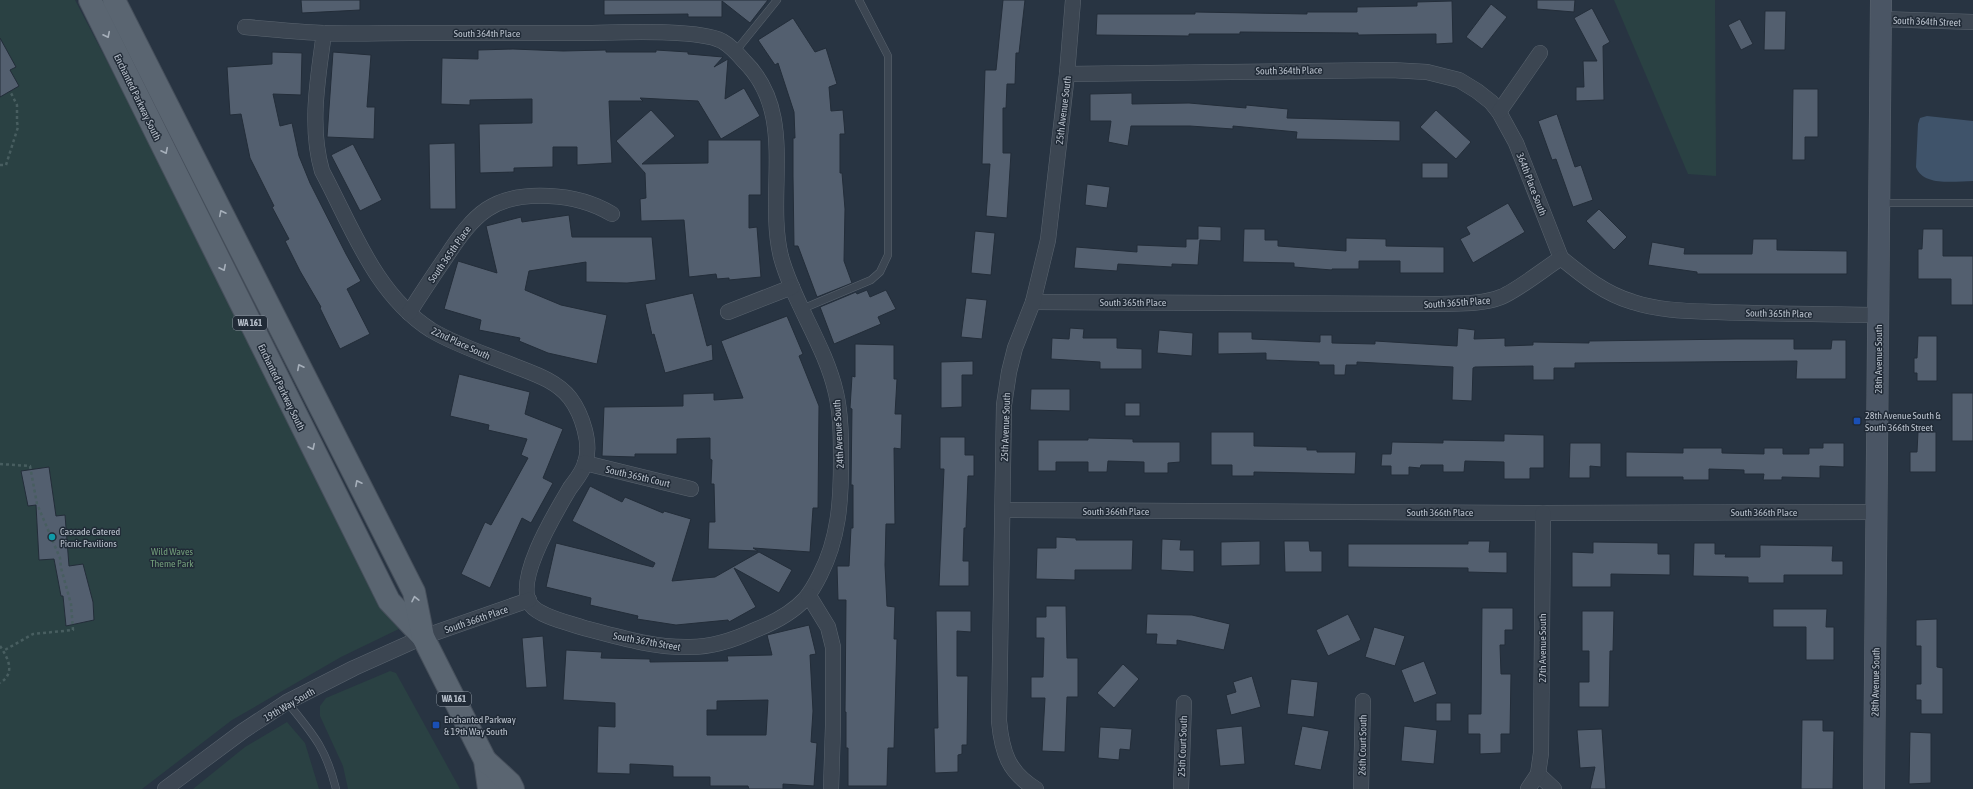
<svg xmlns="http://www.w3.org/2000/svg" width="1973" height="789" viewBox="0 0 1973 789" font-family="'Asap Condensed',sans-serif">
	<rect width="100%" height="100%" fill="#283442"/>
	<g fill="#2a4143">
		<path d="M 0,0 L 75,0 L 403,627 L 341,657 L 232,720 L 142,789 L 0,789 Z"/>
		<path d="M 1614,0 L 1715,0 L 1716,176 L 1688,174 Z"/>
		<path d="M 390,671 L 396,673 L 460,789 L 348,789 L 343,766 L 320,716 L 320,706 L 326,698 Z"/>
		<path d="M 287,722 L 305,743 L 319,789 L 193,789 L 245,747 Z"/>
	</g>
	<path fill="#3f536a" d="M 1927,116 L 1973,121 L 1973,181 C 1956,181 1923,187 1916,167 L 1918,124 L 1920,118 Z"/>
	<g fill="#535f6f" stroke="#232d39" fill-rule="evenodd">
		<path d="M 301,0 L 360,0 L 360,10 L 302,13 Z"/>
		<path d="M 604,0 L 768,0 L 750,23 L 722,1 L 722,17 L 688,17 L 688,14 L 604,15 Z"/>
		<path d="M 1003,0 L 1025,0 L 1019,53 L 1016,53 L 1015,84 L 1007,84 L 1006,108 L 1003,108 L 1003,153 L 1011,153 L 1007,218 L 986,216 L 990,164 L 982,164 L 985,70 L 996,70 Z"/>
		<path d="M 1537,0 L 1575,0 L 1574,12 L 1537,9 Z"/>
		<path d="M 1452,1 L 1453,43 L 1436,44 L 1436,34 L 1358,35 L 1358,33 L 1240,32 L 1240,34 L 1189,34 L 1189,36 L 1096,35 L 1097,14 L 1195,14 L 1195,12 L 1307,14 L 1307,12 L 1357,12 L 1357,7 L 1417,6 L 1417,2 Z"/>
		<path d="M 1491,4 L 1507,17 L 1482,49 L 1466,37 Z"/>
		<path d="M 1592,8 L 1610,42 L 1603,46 L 1604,100 L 1576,101 L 1576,87 L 1584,87 L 1583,61 L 1597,61 L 1574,18 Z"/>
		<path d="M 1765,11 L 1786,11 L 1785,50 L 1764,50 Z"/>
		<path d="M 793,18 L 815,52 L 826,48 L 837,84 L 829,87 L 831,111 L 843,110 L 845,134 L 840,134 L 840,173 L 842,173 L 845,209 L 844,261 L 852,283 L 817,297 L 798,246 L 794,246 L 793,176 L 793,138 L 795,138 L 794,112 L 778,63 L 775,65 L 758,40 Z"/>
		<path d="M 1740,19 L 1753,44 L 1741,50 L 1728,25 Z"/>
		<path d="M 0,38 L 16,67 L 10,70 L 19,86 L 0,97 Z"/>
		<path d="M 513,49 L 563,51 L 606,50 L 606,52 L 656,52 L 656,50 L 688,52 L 688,54 L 723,57 L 714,67 L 728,59 L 725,99 L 744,88 L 760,116 L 721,139 L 698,101 L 640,98 L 643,101 L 609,101 L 612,163 L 577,165 L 577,147 L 553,147 L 553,167 L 514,168 L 514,172 L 480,173 L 479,124 L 532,123 L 532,99 L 470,100 L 470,105 L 441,104 L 442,58 L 478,59 L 478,50 Z"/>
		<path d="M 272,52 L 302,53 L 301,95 L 273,94 L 280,126 L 292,123 L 299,156 L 310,183 L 346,254 L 361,281 L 347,289 L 370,334 L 340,349 L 320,308 L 321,307 L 300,271 L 285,241 L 289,239 L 272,207 L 274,206 L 250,158 L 241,114 L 230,115 L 227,67 L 272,64 Z"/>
		<path d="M 333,52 L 371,55 L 367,107 L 375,107 L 374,139 L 327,137 Z"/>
		<path d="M 1793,89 L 1818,89 L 1818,137 L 1805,137 L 1805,160 L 1792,160 Z"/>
		<path d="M 1132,93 L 1132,104 L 1189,103 L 1246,108 L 1246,105 L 1288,109 L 1287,118 L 1400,121 L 1400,141 L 1296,139 L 1297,132 L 1233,126 L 1233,129 L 1190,126 L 1131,126 L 1128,146 L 1108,142 L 1111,121 L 1090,121 L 1090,94 Z"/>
		<path d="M 651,110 L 675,136 L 642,164 L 708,163 L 708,140 L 761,140 L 761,195 L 749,195 L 749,228 L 757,227 L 761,277 L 729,280 L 729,278 L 717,279 L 716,274 L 689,277 L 684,220 L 641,221 L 640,199 L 646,198 L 645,173 L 616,141 Z"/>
		<path d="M 1436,110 L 1471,142 L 1456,159 L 1420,127 Z"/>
		<path d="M 1557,114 L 1575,167 L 1581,165 L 1593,200 L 1573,207 L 1556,159 L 1552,160 L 1538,121 Z"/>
		<path d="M 455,143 L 456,209 L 430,209 L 429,144 Z"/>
		<path d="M 353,144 L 382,200 L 360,211 L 331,155 Z"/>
		<rect x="1422" y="163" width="26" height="15"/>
		<path d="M 1087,184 L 1110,187 L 1107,208 L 1085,205 Z"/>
		<path d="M 1508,203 L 1525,232 L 1473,263 L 1460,239 L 1470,234 L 1466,227 Z"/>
		<path d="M 1599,209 L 1627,237 L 1614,250 L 1586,221 Z"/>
		<path d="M 569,215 L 572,237 L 652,237 L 656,280 L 627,283 L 586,282 L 586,262 L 529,271 L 525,290 L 561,305 L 607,315 L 597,364 L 548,353 L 519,341 L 520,338 L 479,330 L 481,320 L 444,309 L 458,261 L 497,273 L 486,226 L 521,217 L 522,222 Z"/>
		<path d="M 1198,226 L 1221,227 L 1221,241 L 1200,240 L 1198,265 L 1172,264 L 1172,267 L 1118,264 L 1117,271 L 1074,268 L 1076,247 L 1137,252 L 1137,245 L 1186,247 L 1186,239 L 1198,239 Z"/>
		<path d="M 1244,229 L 1265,229 L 1265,240 L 1278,240 L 1278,246 L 1346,251 L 1346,238 L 1386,239 L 1386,246 L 1444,247 L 1444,273 L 1400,273 L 1400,261 L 1359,261 L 1359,269 L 1332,269 L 1332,270 L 1294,267 L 1294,263 L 1243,262 Z"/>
		<path d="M 1923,229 L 1943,229 L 1943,256 L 1973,256 L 1973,305 L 1951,305 L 1951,279 L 1918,279 L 1918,249 L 1922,249 Z"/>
		<path d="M 975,231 L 995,233 L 991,275 L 971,273 Z"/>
		<path d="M 1753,239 L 1777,239 L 1777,250 L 1847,251 L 1847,274 L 1697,274 L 1697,272 L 1648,265 L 1652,242 L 1685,248 L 1684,254 L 1752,254 Z"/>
		<path d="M 867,290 L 870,297 L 886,290 L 896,309 L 878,317 L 881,324 L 834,344 L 820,307 L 856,292 L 857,294 Z"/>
		<path d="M 693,293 L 707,346 L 712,344 L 713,360 L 665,373 L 654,334 L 652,335 L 645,304 Z"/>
		<path d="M 966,298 L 987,300 L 982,339 L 961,337 Z"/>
		<path d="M 787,316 L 803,354 L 799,356 L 819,406 L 818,508 L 813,508 L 810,552 L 753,548 L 758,551 L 708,549 L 709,522 L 715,522 L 714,484 L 711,484 L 712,460 L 710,459 L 710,438 L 677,439 L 677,454 L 635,454 L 635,457 L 602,456 L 604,407 L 683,406 L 683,394 L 714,393 L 714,400 L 743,398 L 721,341 Z"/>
		<path d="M 1070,328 L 1084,329 L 1083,338 L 1117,338 L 1117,348 L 1142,349 L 1142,369 L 1100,369 L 1100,362 L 1051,359 L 1052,338 L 1069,339 Z"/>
		<path d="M 1458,328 L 1475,330 L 1474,339 L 1505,338 L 1505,346 L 1533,345 L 1533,342 L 1589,343 L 1589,341 L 1736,339 L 1794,339 L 1794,349 L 1831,349 L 1832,340 L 1846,340 L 1846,379 L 1796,379 L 1797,361 L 1575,363 L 1575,368 L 1554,368 L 1554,380 L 1533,380 L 1533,366 L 1475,367 L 1473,368 L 1472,401 L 1452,400 L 1453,367 L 1357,362 L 1357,365 L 1346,365 L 1345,375 L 1334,375 L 1334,365 L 1319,365 L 1319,362 L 1266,360 L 1266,353 L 1218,354 L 1218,332 L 1252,332 L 1252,339 L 1320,342 L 1320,335 L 1332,335 L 1332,343 L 1375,344 L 1375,341 L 1457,346 Z"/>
		<path d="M 1159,330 L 1193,333 L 1192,356 L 1157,353 Z"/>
		<path d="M 1918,336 L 1937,336 L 1937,381 L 1917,381 L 1917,373 L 1914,373 L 1914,358 L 1917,358 Z"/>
		<path d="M 855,344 L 894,345 L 894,379 L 897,379 L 895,414 L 902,414 L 901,449 L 894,448 L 895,524 L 886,524 L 885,565 L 887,606 L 895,607 L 894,639 L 897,639 L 894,748 L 888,748 L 887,786 L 848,786 L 848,748 L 846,748 L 846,712 L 845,712 L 846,600 L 838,600 L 837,566 L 849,566 L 851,528 L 853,528 L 853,485 L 851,485 L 852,409 L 850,408 L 852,376 L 855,377 Z"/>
		<path d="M 973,361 L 973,375 L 962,375 L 962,407 L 941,408 L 941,362 Z"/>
		<path d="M 459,374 L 530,392 L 525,414 L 563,429 L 543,478 L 553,483 L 531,523 L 522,518 L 490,588 L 461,574 L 485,522 L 491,525 L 528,458 L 521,455 L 527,439 L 488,430 L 489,425 L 450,416 Z"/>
		<path d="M 1031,389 L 1070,389 L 1070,411 L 1030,410 Z"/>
		<rect x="1952" y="393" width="21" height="48"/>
		<rect x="1125" y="403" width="15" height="13"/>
		<path d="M 1211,432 L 1254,432 L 1254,446 L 1307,447 L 1307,450 L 1317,450 L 1317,452 L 1356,452 L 1355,474 L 1254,472 L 1254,476 L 1232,476 L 1232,465 L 1211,465 Z"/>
		<path d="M 1918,432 L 1936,432 L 1936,472 L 1910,472 L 1910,452 L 1917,452 Z"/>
		<path d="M 1504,434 L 1544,435 L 1544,468 L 1530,468 L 1530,479 L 1504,479 L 1504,462 L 1465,461 L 1464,472 L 1443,472 L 1443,465 L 1421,465 L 1420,468 L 1409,467 L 1409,475 L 1391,475 L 1391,466 L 1381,466 L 1382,454 L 1391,454 L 1392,442 L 1443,443 L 1443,440 L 1504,441 Z"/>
		<path d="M 940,437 L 965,437 L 965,455 L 974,455 L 974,476 L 968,476 L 966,528 L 964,528 L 963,561 L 969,561 L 969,586 L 939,586 L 944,469 L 940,469 Z"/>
		<path d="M 1088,438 L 1133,439 L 1133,442 L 1180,442 L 1180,462 L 1168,463 L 1168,473 L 1144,473 L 1144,462 L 1108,461 L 1107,472 L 1088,472 L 1088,462 L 1056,462 L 1056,471 L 1038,471 L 1038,440 L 1088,440 Z"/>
		<path d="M 1570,443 L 1601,443 L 1601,467 L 1590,466 L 1590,478 L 1569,478 Z"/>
		<path d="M 1823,443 L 1844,443 L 1844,467 L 1820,466 L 1820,478 L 1782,477 L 1782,480 L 1763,480 L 1764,474 L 1744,474 L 1744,470 L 1709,469 L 1709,480 L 1683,480 L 1683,477 L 1626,477 L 1626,452 L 1683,453 L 1683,448 L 1722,448 L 1722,453 L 1764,454 L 1764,448 L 1783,448 L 1783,454 L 1809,454 L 1809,448 L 1823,448 Z"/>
		<path d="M 49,467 L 56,516 L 65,515 L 69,566 L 83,564 L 93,602 L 94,620 L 66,626 L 63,596 L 61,596 L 54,559 L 39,560 L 36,505 L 28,506 L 21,471 Z"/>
		<path d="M 590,486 L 622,502 L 625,497 L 663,513 L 664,511 L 691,519 L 672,581 L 715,577 L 759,552 L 792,570 L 779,593 L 734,568 L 756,607 L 729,622 L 728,620 L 676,625 L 637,619 L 638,616 L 590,605 L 591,598 L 546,587 L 556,543 L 653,567 L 655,563 L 572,521 Z"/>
		<path d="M 1056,537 L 1076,538 L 1076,540 L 1133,540 L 1132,570 L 1075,570 L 1075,580 L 1036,579 L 1037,548 L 1056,548 Z"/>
		<path d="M 1162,539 L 1181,540 L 1180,550 L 1194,550 L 1194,572 L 1161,570 Z"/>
		<path d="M 1260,541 L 1260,565 L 1221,566 L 1221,542 Z"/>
		<path d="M 1284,541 L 1309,541 L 1310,551 L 1322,551 L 1322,572 L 1285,572 Z"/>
		<path d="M 1468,541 L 1490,541 L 1489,552 L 1507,552 L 1507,573 L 1468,572 L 1468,568 L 1348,567 L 1348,544 L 1468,544 Z"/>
		<path d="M 1593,542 L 1658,543 L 1658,554 L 1670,554 L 1670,575 L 1611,574 L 1611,587 L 1572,587 L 1572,552 L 1593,553 Z"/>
		<path d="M 1694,543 L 1715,543 L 1715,554 L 1726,554 L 1725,557 L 1760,557 L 1760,545 L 1833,546 L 1832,561 L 1843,561 L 1843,575 L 1784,575 L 1784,583 L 1748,583 L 1748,577 L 1693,576 Z"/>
		<path d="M 1046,606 L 1066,606 L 1067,658 L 1078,658 L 1078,697 L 1067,697 L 1065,752 L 1042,751 L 1045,698 L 1031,698 L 1031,677 L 1043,677 L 1044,638 L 1036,638 L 1036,617 L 1046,617 Z"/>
		<path d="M 1482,608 L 1513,608 L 1513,630 L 1505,630 L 1505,645 L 1500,645 L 1501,674 L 1511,674 L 1510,734 L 1501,734 L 1501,753 L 1480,754 L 1480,734 L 1468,734 L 1468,714 L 1481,714 Z"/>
		<path d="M 1773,609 L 1827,609 L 1826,627 L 1834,627 L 1834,660 L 1806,660 L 1806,627 L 1773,627 Z"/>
		<path d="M 936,611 L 971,611 L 971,632 L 957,631 L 957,676 L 968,676 L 967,745 L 962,745 L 962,754 L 958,755 L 958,772 L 935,773 L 934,728 L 938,728 Z"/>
		<path d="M 1582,611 L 1614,611 L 1613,651 L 1610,651 L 1609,707 L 1579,707 L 1579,682 L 1589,682 L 1589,651 L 1582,651 Z"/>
		<path d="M 1147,614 L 1192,615 L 1230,624 L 1224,650 L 1177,640 L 1177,645 L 1156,644 L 1157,634 L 1146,634 Z"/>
		<path d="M 1348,614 L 1361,640 L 1328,656 L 1316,630 Z"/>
		<path d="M 1937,619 L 1937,667 L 1943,668 L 1943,714 L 1921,714 L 1921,700 L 1916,700 L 1916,684 L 1921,684 L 1921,646 L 1916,646 L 1916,620 Z"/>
		<path d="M 809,625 L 816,654 L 810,655 L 813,711 L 811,742 L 817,743 L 814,786 L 783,784 L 783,789 L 749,789 L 748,786 L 710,786 L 710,777 L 673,777 L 673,766 L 630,764 L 630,774 L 597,773 L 598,726 L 615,727 L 615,703 L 563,700 L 566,650 L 602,652 L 601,658 L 650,659 L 650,662 L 728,661 L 727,656 L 772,655 L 767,635 ZM 768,700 L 766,735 L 707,735 L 707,710 L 717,710 L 717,701 Z"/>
		<path d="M 1374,627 L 1405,636 L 1395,666 L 1365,657 Z"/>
		<path d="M 543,636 L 547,687 L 526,688 L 522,638 Z"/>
		<path d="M 1424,661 L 1437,694 L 1414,703 L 1401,670 Z"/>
		<path d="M 1123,664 L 1139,679 L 1114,708 L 1097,693 Z"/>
		<path d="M 1252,676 L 1261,707 L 1231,715 L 1226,695 L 1236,692 L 1233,682 Z"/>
		<path d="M 1291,679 L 1318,682 L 1314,717 L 1287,714 Z"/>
		<rect x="1436" y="703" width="15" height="18"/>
		<path d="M 1802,720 L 1823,720 L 1823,731 L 1834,731 L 1833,789 L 1801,789 Z"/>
		<path d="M 1242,726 L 1245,764 L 1220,766 L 1216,729 Z"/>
		<path d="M 1302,726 L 1329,731 L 1321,770 L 1294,765 Z"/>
		<path d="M 1404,726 L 1437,730 L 1434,764 L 1401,761 Z"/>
		<path d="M 1100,727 L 1132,729 L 1130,750 L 1120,749 L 1119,760 L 1098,758 Z"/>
		<path d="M 1602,729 L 1606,789 L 1590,789 L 1595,767 L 1580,768 L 1577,730 Z"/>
		<path d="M 1910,732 L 1931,733 L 1931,783 L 1909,784 Z"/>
	</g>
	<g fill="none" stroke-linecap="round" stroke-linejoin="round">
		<g stroke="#5a646f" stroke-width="8">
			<g id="lane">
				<path d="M 735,52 L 777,0"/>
				<path d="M 1881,203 L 1973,203"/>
				<path d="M 802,309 L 871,280 L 880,272 L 888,255 L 888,56 L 859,0"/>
				<path d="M 287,702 C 313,734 326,748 336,789"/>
			</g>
		</g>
		<g stroke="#5a646f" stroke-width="16">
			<g id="street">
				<path d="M 1880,19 L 1973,22"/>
				<path d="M 245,27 C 271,29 297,32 323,33 C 352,34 382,33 411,33 C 466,33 522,33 577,33 C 609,33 697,28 722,41 C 731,46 738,54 744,61 C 798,114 765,192 781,257 C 794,304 825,345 836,393 C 841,415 841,438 841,461 C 841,501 839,538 820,575 C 816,583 811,592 805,599 C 791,614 773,623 755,630 C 734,640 713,647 690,647 C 655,648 618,637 584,628 C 570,623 540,617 531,605 C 513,581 557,510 570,488 C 575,481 583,472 585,463 C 592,444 582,414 570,398 C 556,380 532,373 512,365 C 485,354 456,345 431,330 C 375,294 352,227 322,171 C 309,126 318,78 324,33"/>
				<path d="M 1067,74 L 1391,70 L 1427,72 L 1459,80 L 1477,91 L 1491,102 L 1499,112 L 1516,143 L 1561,258"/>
				<path d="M 1499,112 L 1540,53"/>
				<path d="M 1033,302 L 1434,304 C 1456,303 1481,305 1501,297 C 1518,290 1544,269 1561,258 C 1583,276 1605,294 1633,302 C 1660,311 1689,311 1717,312 C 1771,314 1825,314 1878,315"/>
				<path d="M 728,312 L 792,287"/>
				<path d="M 409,313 C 421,294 433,276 446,257 C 474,214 493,193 549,196 C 572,197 592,202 612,214"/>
				<path d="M 585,463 L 691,489"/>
				<path d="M 1003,510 L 1543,513 L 1876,512"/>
				<path d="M 809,596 L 828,627 L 833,647 L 833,726 L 831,789"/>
				<path d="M 1538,774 L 1554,789"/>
				<path d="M 165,789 L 243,731 L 287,702 L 354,668 L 423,637 L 529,600"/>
				<path d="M 1036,789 C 1008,772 1002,752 999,721 L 1004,405 L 1009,372 L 1015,348 L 1033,302 L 1048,240 L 1067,74 L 1073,0"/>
				<path d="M 1181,789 L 1184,703"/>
				<path d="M 1361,789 L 1363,701"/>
				<path d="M 1528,789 L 1538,774 L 1541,753 L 1543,513"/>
			</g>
		</g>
		<g stroke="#5a646f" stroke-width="22">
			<path id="secondary" d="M 1874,789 L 1881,0"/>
		</g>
		<g stroke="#464f5b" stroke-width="24">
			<g id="primary">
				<path d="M 90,0 L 389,601 L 423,637"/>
				<path d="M 114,0 L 414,592 L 423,637 L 485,760 L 489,789"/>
				<path d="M 485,760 L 510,783 L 513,789"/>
			</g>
		</g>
		<g stroke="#485e60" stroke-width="2.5" stroke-dasharray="3 3" stroke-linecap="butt">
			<path d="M 0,165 L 6,165 L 18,127 L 17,122 L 17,105 L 10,91"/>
			<path d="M 0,464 L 30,466 L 37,504 L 60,558 L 61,568 L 71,604 L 73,630 L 33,634 L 3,651"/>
			<path d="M 0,646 C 8,658 16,673 0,683"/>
		</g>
		<use href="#lane" stroke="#3c4652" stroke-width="7"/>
		<use href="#street" stroke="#3c4652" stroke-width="15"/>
		<use href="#secondary" stroke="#4a5564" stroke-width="21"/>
		<use href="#primary" stroke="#5a6571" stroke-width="22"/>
	</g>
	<defs><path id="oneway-chevron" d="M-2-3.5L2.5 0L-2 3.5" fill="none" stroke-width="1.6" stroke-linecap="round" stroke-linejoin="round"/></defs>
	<g stroke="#a6afba">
		<use href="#oneway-chevron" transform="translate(107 35) rotate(64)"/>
		<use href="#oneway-chevron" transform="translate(165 151) rotate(64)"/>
		<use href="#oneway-chevron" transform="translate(222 213) rotate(-117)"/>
		<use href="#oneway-chevron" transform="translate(223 268) rotate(64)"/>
		<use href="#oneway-chevron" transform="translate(300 367) rotate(-117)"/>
		<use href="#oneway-chevron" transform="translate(312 447) rotate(64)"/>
		<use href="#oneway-chevron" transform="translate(358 483) rotate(-117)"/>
		<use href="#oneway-chevron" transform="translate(415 599) rotate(-102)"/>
	</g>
	<g fill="#1a4fb4" stroke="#212b37" stroke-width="1.5">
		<rect x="1853" y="417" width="8" height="8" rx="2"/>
		<rect x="432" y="721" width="8" height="8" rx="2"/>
	</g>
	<circle fill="#0f9aa8" stroke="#212b37" stroke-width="1.5" cx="52" cy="537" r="4"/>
	<g text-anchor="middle" stroke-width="3" stroke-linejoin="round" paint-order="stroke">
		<g fill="#212b37" stroke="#8b949f" stroke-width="1">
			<rect x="233" y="316" width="34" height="14" rx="3"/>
			<rect x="437" y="692" width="34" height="14" rx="3"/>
		</g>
		<g font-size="9" font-weight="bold" fill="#b9c1cc">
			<text x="250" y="326">WA 161</text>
			<text x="454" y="702">WA 161</text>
		</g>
		<g font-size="10" fill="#b9c1cc" stroke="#212b37">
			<text transform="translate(1927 21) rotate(2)" y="4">South 364th Street</text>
			<text x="487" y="37">South 364th Place</text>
			<text transform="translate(1289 70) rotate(-1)" y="4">South 364th Place</text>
			<text transform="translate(138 97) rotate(64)" y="4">Enchanted Parkway South</text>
			<text transform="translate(1063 110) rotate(-83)" y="4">25th Avenue South</text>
			<text transform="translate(1532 184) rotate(69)" y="4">364th Place South</text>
			<text transform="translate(449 254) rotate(-55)" y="4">South 365th Place</text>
			<text x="1133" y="306">South 365th Place</text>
			<text transform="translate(1457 302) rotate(-4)" y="4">South 365th Place</text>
			<text transform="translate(1779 313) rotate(1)" y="4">South 365th Place</text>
			<text transform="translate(461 343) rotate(25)" y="4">22nd Place South</text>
			<text transform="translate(1878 359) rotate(-90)" y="4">28th Avenue South</text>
			<text transform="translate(282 387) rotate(64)" y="4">Enchanted Parkway South</text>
			<text transform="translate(1005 427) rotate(-88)" y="4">25th Avenue South</text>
			<text transform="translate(838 434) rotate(-93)" y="4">24th Avenue South</text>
			<text transform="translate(638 476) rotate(13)" y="4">South 365th Court</text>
			<text x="1116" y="515">South 366th Place</text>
			<text x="1440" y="516">South 366th Place</text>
			<text x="1764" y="516">South 366th Place</text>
			<text transform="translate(476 619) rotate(-19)" y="4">South 366th Place</text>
			<text transform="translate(647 641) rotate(10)" y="4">South 367th Street</text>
			<text transform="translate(1542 648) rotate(-90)" y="4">27th Avenue South</text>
			<text transform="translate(1875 682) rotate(-89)" y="4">28th Avenue South</text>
			<text transform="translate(289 704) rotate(-30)" y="4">19th Way South</text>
			<text transform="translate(1362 745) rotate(-89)" y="4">26th Court South</text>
			<text transform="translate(1182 746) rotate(-88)" y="4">25th Court South</text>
		</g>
		<g font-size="10" fill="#b9c1cc" stroke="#212b37" text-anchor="start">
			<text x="1865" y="419">28th Avenue South &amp;<tspan x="1865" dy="12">South 366th Street</tspan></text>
			<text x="60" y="535">Cascade Catered<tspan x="60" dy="12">Picnic Pavilions</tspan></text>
			<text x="444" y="723">Enchanted Parkway<tspan x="444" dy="12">&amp; 19th Way South</tspan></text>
		</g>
		<g font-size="10" fill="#719c79" stroke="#212b37">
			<text x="172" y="555">Wild Waves<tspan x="172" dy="12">Theme Park</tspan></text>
		</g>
	</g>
</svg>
